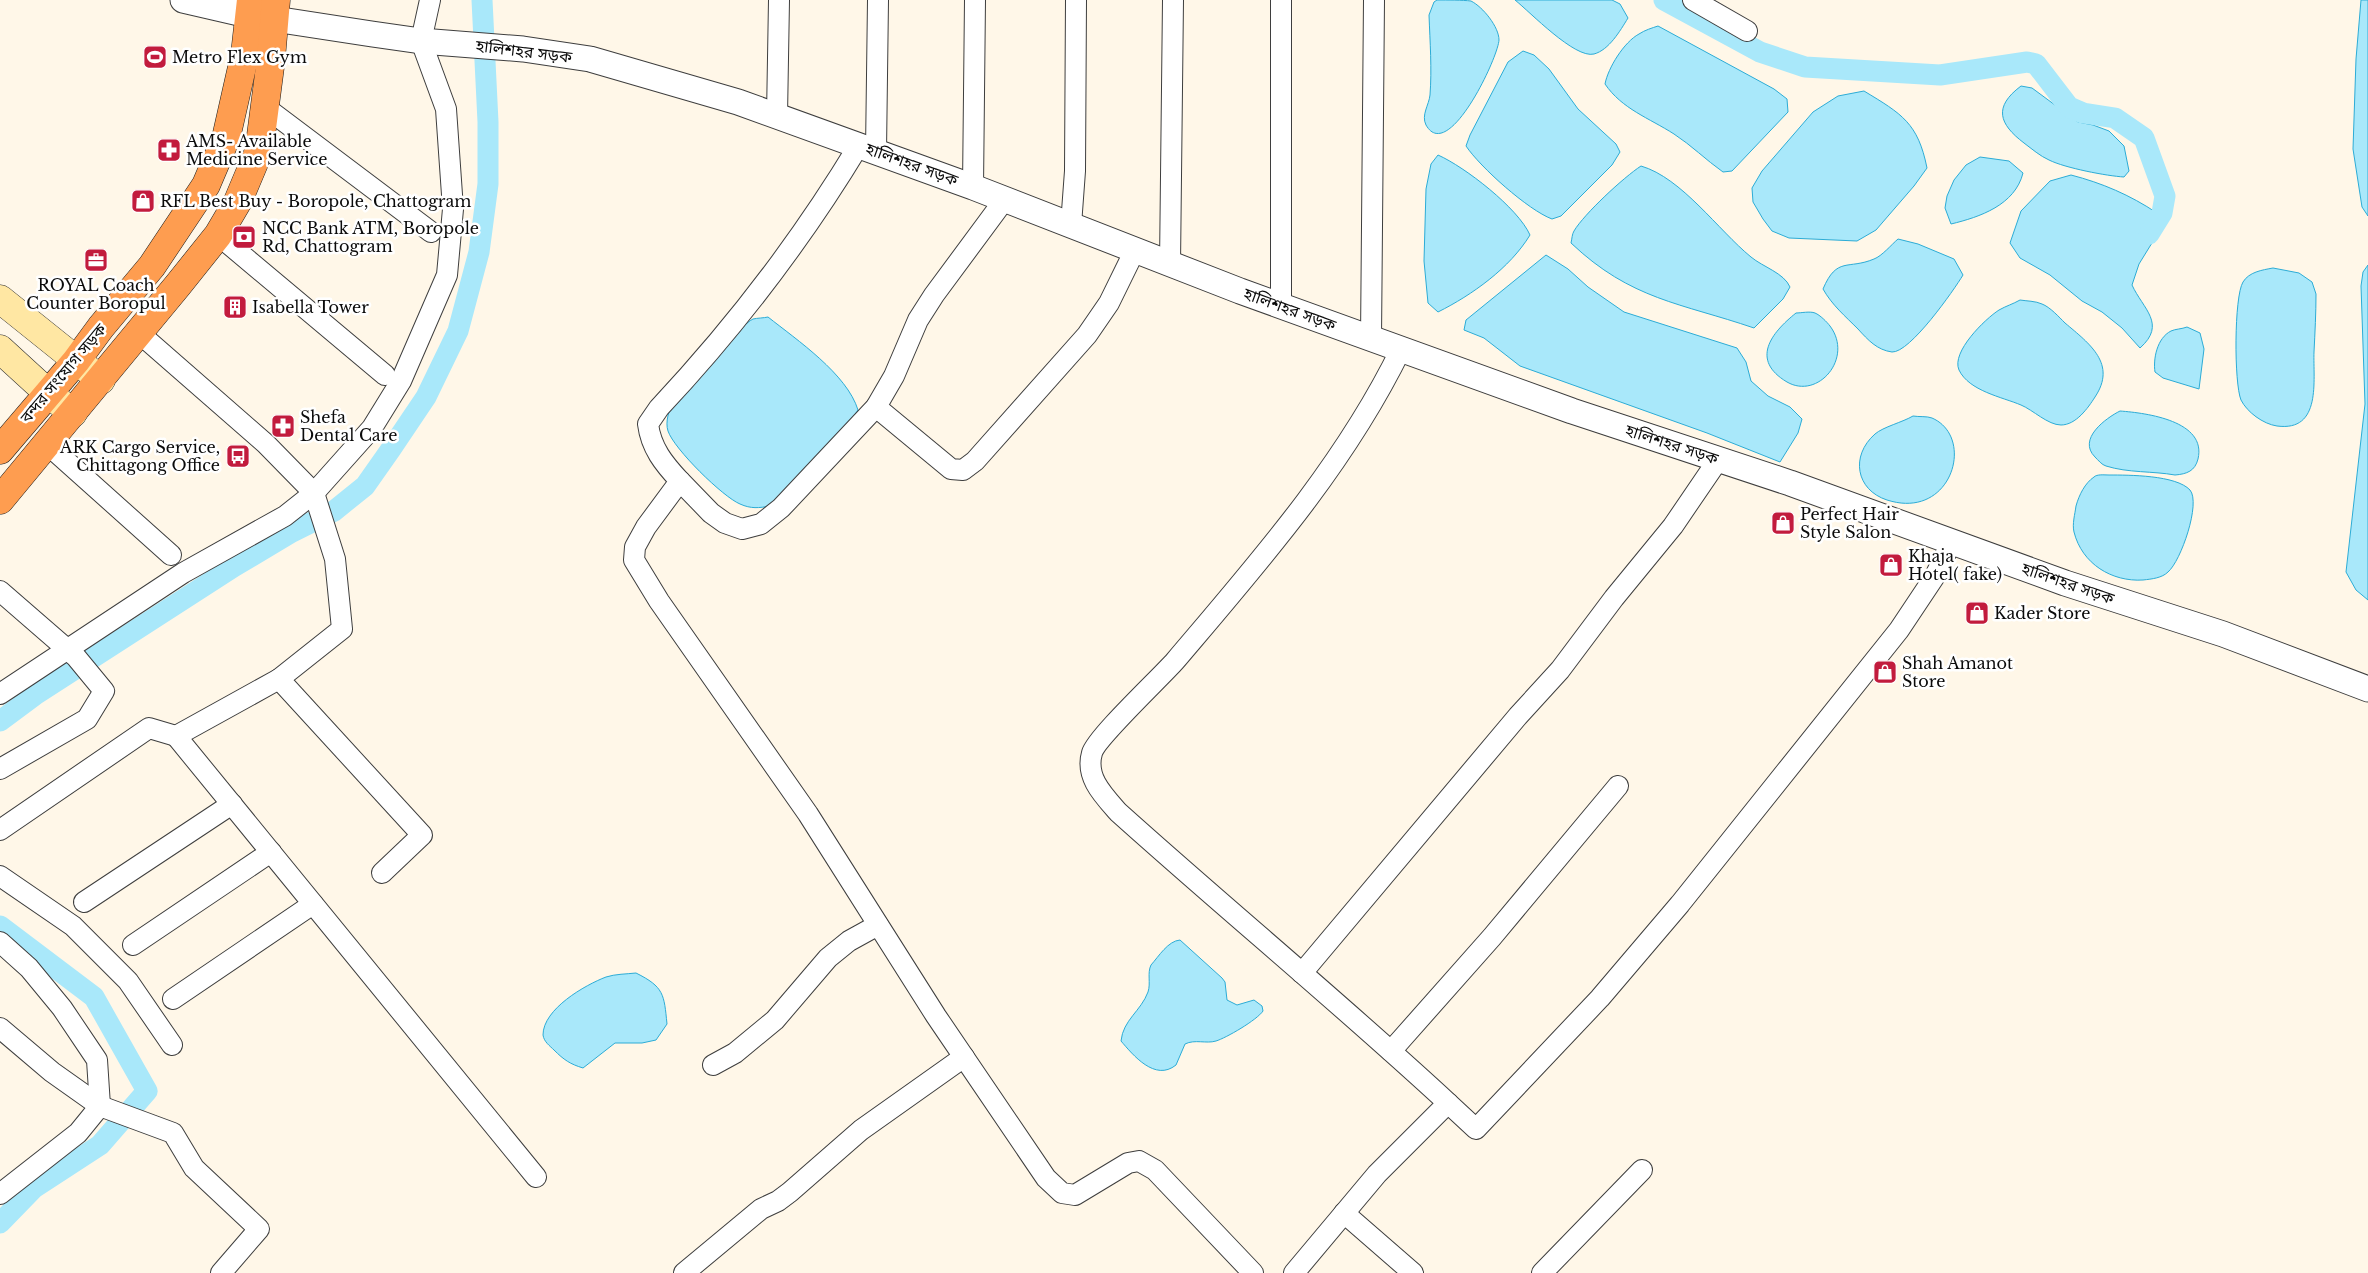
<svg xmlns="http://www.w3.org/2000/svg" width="2368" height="1273" viewBox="0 0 2368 1273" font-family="'Libre Baskerville','Noto Sans Bengali',serif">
	<rect width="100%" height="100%" fill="#fff7e8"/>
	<g fill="#a9e8fa" stroke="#2cacd6">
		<path d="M 1437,0 C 1447,0 1463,0 1471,1 C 1483,7 1499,27 1499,40 C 1498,58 1448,164 1426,125 C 1421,115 1429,105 1430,95 C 1432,69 1430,42 1429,15 L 1434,2 Z"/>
		<path d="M 1515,0 L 1612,0 L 1620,4 L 1628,18 C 1620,31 1609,50 1594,54 C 1575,59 1530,12 1515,0 Z"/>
		<path d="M 2361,0 L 2368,0 L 2368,216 L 2362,207 L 2353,149 L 2356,59 Z"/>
		<path d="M 1658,26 L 1774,89 L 1787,99 L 1788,112 L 1732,171 L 1723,172 C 1706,160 1691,145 1674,134 C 1649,118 1622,109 1605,84 C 1608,68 1624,42 1639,34 C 1645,30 1652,28 1658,26 Z"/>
		<path d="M 1523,51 L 1534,55 L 1549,69 L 1578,109 L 1616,144 L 1620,152 L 1612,165 L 1561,216 L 1552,219 C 1528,210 1480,167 1466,146 L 1470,135 L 1508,62 Z"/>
		<path d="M 2021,86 L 2032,88 L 2078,122 L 2093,125 L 2109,131 L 2124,146 L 2129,171 L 2124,177 C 2107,176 2065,168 2049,160 C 2040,156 2032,149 2024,143 C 1999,124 1993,107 2021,86 Z"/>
		<path d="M 1864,91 C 1902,114 1918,123 1927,168 L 1914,186 L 1876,230 L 1857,241 L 1789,238 L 1772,231 L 1763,219 L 1753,202 L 1752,188 L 1762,171 L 1813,112 L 1838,96 Z"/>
		<path d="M 1438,155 C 1465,167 1518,208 1530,235 C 1510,268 1472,295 1438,312 L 1428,303 L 1424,261 L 1426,189 L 1431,164 Z"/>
		<path d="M 1980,157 L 2009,161 L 2023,173 C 2015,205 1980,217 1951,224 L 1945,208 L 1947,196 L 1954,180 L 1966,165 Z"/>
		<path d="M 1641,166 C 1682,178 1718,230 1751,257 C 1763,267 1784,273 1790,287 L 1783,299 L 1754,328 C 1681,303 1631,300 1571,243 C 1572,239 1572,234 1574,231 C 1584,214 1624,177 1641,166 Z"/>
		<path d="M 2071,175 C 2102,183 2130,195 2157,213 L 2160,230 L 2139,264 L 2132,285 C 2143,309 2167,324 2140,348 L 2122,328 L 2102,312 L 2082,301 L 2050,275 L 2020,258 L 2010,243 L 2021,211 L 2050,181 Z"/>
		<path d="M 1898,239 L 1918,244 L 1954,259 L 1963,275 C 1954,290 1910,353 1892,352 C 1877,350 1868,340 1858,329 C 1845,316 1832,305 1823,289 C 1837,256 1848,270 1874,259 C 1882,256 1891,245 1898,239 Z"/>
		<path d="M 1546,255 L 1568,269 L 1588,287 L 1624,312 L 1737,348 L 1746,362 L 1751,381 L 1768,396 L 1790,407 L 1802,419 L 1798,433 L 1780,462 L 1707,433 L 1520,366 L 1484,338 L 1464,330 L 1466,320 Z"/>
		<path d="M 2368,265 L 2368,600 L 2356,590 L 2346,572 L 2365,404 L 2361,286 L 2363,272 Z"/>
		<path d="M 2273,268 L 2299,273 L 2312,282 L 2316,294 C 2316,313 2315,332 2314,352 C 2313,380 2322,432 2277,426 C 2263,424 2247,412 2241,400 C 2234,383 2234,297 2243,282 C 2249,272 2262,270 2273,268 Z"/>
		<path d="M 2020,300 C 2026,301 2036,301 2042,304 C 2050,307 2059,317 2065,323 C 2090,344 2117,364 2095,397 C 2088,408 2076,425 2061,425 C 2048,425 2033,410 2021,405 C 2002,397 1969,391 1959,370 C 1951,352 1985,319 1999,310 C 2006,306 2013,304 2020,300 Z"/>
		<path d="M 1796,313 C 1801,313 1810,311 1815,313 C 1820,315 1827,322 1830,326 C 1854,358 1818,400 1787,382 C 1750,360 1771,333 1796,313 Z"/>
		<path d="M 768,317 C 797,340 847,374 858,410 L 848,425 L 770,506 C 759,508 751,509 740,504 C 723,497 674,449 668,431 C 665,422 669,410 673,402 C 679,390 742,324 753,319 C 757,318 764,318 768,317 Z"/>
		<path d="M 2187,327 L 2200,333 L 2204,349 L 2199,389 L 2163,378 L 2155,372 C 2153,359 2157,338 2171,331 C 2175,329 2182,329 2187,327 Z"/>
		<path d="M 2120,411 C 2147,413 2207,421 2198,459 C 2195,471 2187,474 2175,475 C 2153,471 2128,473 2106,466 C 2102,465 2098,460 2095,457 C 2077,439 2106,418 2120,411 Z"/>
		<path d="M 1913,416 C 1919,417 1927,416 1932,418 C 1976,437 1952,521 1887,500 C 1856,490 1850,456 1875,434 C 1883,427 1903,422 1913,416 Z"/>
		<path d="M 2109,475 C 2129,475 2176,475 2190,490 C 2201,503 2181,561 2168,572 C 2162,578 2152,579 2143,580 C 2112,582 2082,564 2074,532 C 2072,524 2075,514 2076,506 C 2079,495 2085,483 2094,477 C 2097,474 2104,475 2109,475 Z"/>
		<path d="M 1180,940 L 1222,978 L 1225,982 L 1227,1000 L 1237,1005 L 1254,1000 L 1262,1006 L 1263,1011 C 1257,1020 1226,1038 1216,1041 C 1206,1044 1195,1039 1185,1044 L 1176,1065 C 1155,1082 1133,1055 1121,1041 C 1123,1020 1141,1011 1148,992 C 1151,983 1147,973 1151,965 C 1159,956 1168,941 1180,940 Z"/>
		<path d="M 636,973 C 664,987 664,994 667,1024 L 656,1040 L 642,1043 L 615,1043 L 583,1068 C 570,1064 564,1060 554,1050 C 550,1046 544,1042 543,1035 C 543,1009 585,985 606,977 C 615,974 627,974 636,973 Z"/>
	</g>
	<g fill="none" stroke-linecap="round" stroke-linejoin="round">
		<g stroke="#a9e8fa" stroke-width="21">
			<path d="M 1664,0 L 1760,52 L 1805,67 L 1940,75 L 2027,62 L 2036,64 L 2069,107 L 2083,113 L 2115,118 L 2144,138 L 2165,196 L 2162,213 L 2149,234"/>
			<path d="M 0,721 L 35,695 L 235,566 L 292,532 L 334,511 L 365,486 L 391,449 L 426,397 L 458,331 L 479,252 L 488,184 L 488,122 L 482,0"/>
			<path d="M 0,926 L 94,997 L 147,1091 L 100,1145 L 34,1188 L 0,1223"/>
		</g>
		<g stroke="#3e3e3e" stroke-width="22">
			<g id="minor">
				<path d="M 1693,0 L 1747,31"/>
				<path d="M 265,107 L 431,232"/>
				<path d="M 777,116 L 779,0"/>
				<path d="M 859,145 C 801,241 736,326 659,408 L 648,424 C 651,448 664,464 680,481 L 646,527 L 635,547 L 634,560 L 659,601 L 808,814 L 936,1016 L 1046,1178 L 1062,1193 L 1075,1195 L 1128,1163 L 1139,1161 L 1155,1170 L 1253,1273"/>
				<path d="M 876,151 L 878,0"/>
				<path d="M 973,187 L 975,0"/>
				<path d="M 1071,225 L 1075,171 L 1076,0"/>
				<path d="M 218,235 L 385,375"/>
				<path d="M 1170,264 L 1173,0"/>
				<path d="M 1281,305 L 1281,0"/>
				<path d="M 139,333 L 266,444 L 314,493 L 335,559 L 342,629 L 279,679 L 422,835 L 382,873"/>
				<path d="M 1371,339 L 1374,0"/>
				<path d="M 876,407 L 951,469 L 963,470 L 975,461 L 1087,335 L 1109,303 L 1135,250"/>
				<path d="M 47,444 L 171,555"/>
				<path d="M 680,481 L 711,513 L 725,523 L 742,529 L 761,524 L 781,508 L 876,407 L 894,376 L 918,320 L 934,295 L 1005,199"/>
				<path d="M 0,591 L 76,657 L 104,691 L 87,719 L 0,769"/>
				<path d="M 279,679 L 176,736 L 536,1177"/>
				<path d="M 0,694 L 183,573 L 285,516 L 314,493 L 372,428 L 401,381 L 447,275 L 453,209 L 446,109 L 421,41 L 430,0"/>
				<path d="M 0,830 L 149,728 L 176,736"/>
				<path d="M 0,876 L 73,926 L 128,981 L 172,1045"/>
				<path d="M 84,902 L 232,804"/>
				<path d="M 0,942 L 29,968 L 62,1008 L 97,1060 L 100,1106 L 78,1133 L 0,1194"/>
				<path d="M 133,945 L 271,852"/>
				<path d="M 1302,973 L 1518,716 L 1560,670 L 1614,598 L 1673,526 L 1718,460"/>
				<path d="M 173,999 L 313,904"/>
				<path d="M 0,1028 L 52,1072 L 100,1106 L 173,1133 L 194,1168 L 259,1229 L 221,1273"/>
				<path d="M 1391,1051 L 1492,937 L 1618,786"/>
				<path d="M 713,1065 L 735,1053 L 775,1020 L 828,958 L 849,941 L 878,925"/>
				<path d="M 1448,1103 L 1476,1129 L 1600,998 L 1680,904 L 1899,630 L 1935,576 L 1952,541"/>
				<path d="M 1344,1213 L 1413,1273"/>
				<path d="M 684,1273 L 761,1209 L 778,1201 L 790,1192 L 861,1130 L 964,1057"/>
				<path d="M 1294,1273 L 1377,1174 L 1448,1103 C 1340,1003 1227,910 1118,812 C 1103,795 1085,777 1092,753 C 1096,738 1160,678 1175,661 C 1258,563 1344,466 1401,349"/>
				<path d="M 1542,1273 L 1642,1170"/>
			</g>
		</g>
		<g stroke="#3e3e3e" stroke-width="27">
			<path id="tertiary" d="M 183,0 L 248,15 L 372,34 L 421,41 L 523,49 L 590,59 L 738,102 L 973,187 L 1240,291 L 1572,411 L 1790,483 L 2065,583 L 2223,634 L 2368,689"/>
		</g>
		<g stroke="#2d2d2d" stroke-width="29">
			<g id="secondary">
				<path d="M 0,299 L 101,380"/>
				<path d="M 0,349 L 48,393 L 73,413"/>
			</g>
		</g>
		<g stroke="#1c1c1c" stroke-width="29">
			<g id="trunk">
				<path d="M 0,450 L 76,361 L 101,327 L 152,266 L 206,185 L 226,138 L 245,54 L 251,0"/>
				<path d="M 0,500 L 178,285 L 218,235 L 238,201 L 259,151 L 271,59 L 276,0"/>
			</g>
		</g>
		<use href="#minor" stroke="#fff" stroke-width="20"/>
		<use href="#tertiary" stroke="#fff" stroke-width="25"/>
		<use href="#secondary" stroke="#ffe7a3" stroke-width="28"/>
		<use href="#trunk" stroke="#fe9d50" stroke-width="28"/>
	</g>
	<defs>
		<g id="stadium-square" transform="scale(1.25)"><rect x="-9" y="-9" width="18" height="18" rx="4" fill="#c21b3d" stroke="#fff"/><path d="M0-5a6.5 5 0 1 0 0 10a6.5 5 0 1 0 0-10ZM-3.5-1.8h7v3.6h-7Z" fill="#fff"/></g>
		<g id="pharmacy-square" transform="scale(1.25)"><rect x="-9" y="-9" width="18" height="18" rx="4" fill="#c21b3d" stroke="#fff"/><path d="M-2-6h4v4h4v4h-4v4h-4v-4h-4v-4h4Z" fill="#fff"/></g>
		<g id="shop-square" transform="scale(1.25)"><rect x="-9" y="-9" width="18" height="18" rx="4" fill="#c21b3d" stroke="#fff"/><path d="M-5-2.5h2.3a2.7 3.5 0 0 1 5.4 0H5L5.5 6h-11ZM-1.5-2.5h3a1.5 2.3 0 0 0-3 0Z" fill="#fff"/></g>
		<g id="bank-square" transform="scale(1.25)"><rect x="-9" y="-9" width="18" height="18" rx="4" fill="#c21b3d" stroke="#fff"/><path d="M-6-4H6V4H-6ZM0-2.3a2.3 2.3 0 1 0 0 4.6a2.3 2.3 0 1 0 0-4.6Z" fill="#fff"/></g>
		<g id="office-square" transform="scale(1.25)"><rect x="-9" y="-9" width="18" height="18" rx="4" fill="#c21b3d" stroke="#fff"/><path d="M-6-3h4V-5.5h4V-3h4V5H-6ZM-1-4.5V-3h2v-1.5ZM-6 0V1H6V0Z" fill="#fff"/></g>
		<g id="building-square" transform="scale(1.25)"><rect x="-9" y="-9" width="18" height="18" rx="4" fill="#c21b3d" stroke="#fff"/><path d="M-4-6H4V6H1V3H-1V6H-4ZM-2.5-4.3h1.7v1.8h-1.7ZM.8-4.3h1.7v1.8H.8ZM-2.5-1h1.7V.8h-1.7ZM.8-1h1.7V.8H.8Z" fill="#fff"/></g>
		<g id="bus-square" transform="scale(1.25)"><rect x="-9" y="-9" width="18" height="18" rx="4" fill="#c21b3d" stroke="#fff"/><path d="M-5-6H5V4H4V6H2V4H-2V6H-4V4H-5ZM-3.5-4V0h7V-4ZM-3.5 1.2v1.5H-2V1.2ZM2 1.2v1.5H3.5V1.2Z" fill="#fff"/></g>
	</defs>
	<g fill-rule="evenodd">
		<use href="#stadium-square" x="155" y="57"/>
		<use href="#pharmacy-square" x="169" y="150"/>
		<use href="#shop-square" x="143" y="201"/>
		<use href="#bank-square" x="244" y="237"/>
		<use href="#office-square" x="96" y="260"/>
		<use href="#building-square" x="235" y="307"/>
		<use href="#pharmacy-square" x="283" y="426"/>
		<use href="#bus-square" x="238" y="456"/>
		<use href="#shop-square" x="1783" y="523"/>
		<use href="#shop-square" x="1891" y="565"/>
		<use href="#shop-square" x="1977" y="613"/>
		<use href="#shop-square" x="1885" y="672"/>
	</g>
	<g text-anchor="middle" stroke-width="5" stroke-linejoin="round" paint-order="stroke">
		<g font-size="16" fill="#0b0b0b" stroke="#fff">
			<text transform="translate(524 51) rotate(7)" y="6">হালিশহর সড়ক</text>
			<text transform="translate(912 164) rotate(20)" y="6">হালিশহর সড়ক</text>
			<text transform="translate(1290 309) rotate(20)" y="6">হালিশহর সড়ক</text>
			<text transform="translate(63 373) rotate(-50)" y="6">বন্দর সংযোগ সড়ক</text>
			<text transform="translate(1672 444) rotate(18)" y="6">হালিশহর সড়ক</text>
			<text transform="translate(2068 583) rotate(19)" y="6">হালিশহর সড়ক</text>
		</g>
		<g font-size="16" fill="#0b0b0b" stroke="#fff" text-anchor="start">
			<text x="172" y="63">Metro Flex Gym</text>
			<text x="186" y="147">AMS- Available<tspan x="186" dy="18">Medicine Service</tspan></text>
			<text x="160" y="207">RFL Best Buy - Boropole, Chattogram</text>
			<text x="262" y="234">NCC Bank ATM, Boropole<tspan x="262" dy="18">Rd, Chattogram</tspan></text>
			<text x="96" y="291" text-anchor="middle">ROYAL Coach<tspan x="96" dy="18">Counter Boropul</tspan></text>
			<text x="252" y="313">Isabella Tower</text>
			<text x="300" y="423">Shefa<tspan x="300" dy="18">Dental Care</tspan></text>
			<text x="220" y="453" text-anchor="end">ARK Cargo Service,<tspan x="220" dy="18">Chittagong Office</tspan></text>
			<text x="1800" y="520">Perfect Hair<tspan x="1800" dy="18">Style Salon</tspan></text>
			<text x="1908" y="562">Khaja<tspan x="1908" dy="18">Hotel( fake)</tspan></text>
			<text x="1994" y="619">Kader Store</text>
			<text x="1902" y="669">Shah Amanot<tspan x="1902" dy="18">Store</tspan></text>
		</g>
	</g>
</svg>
